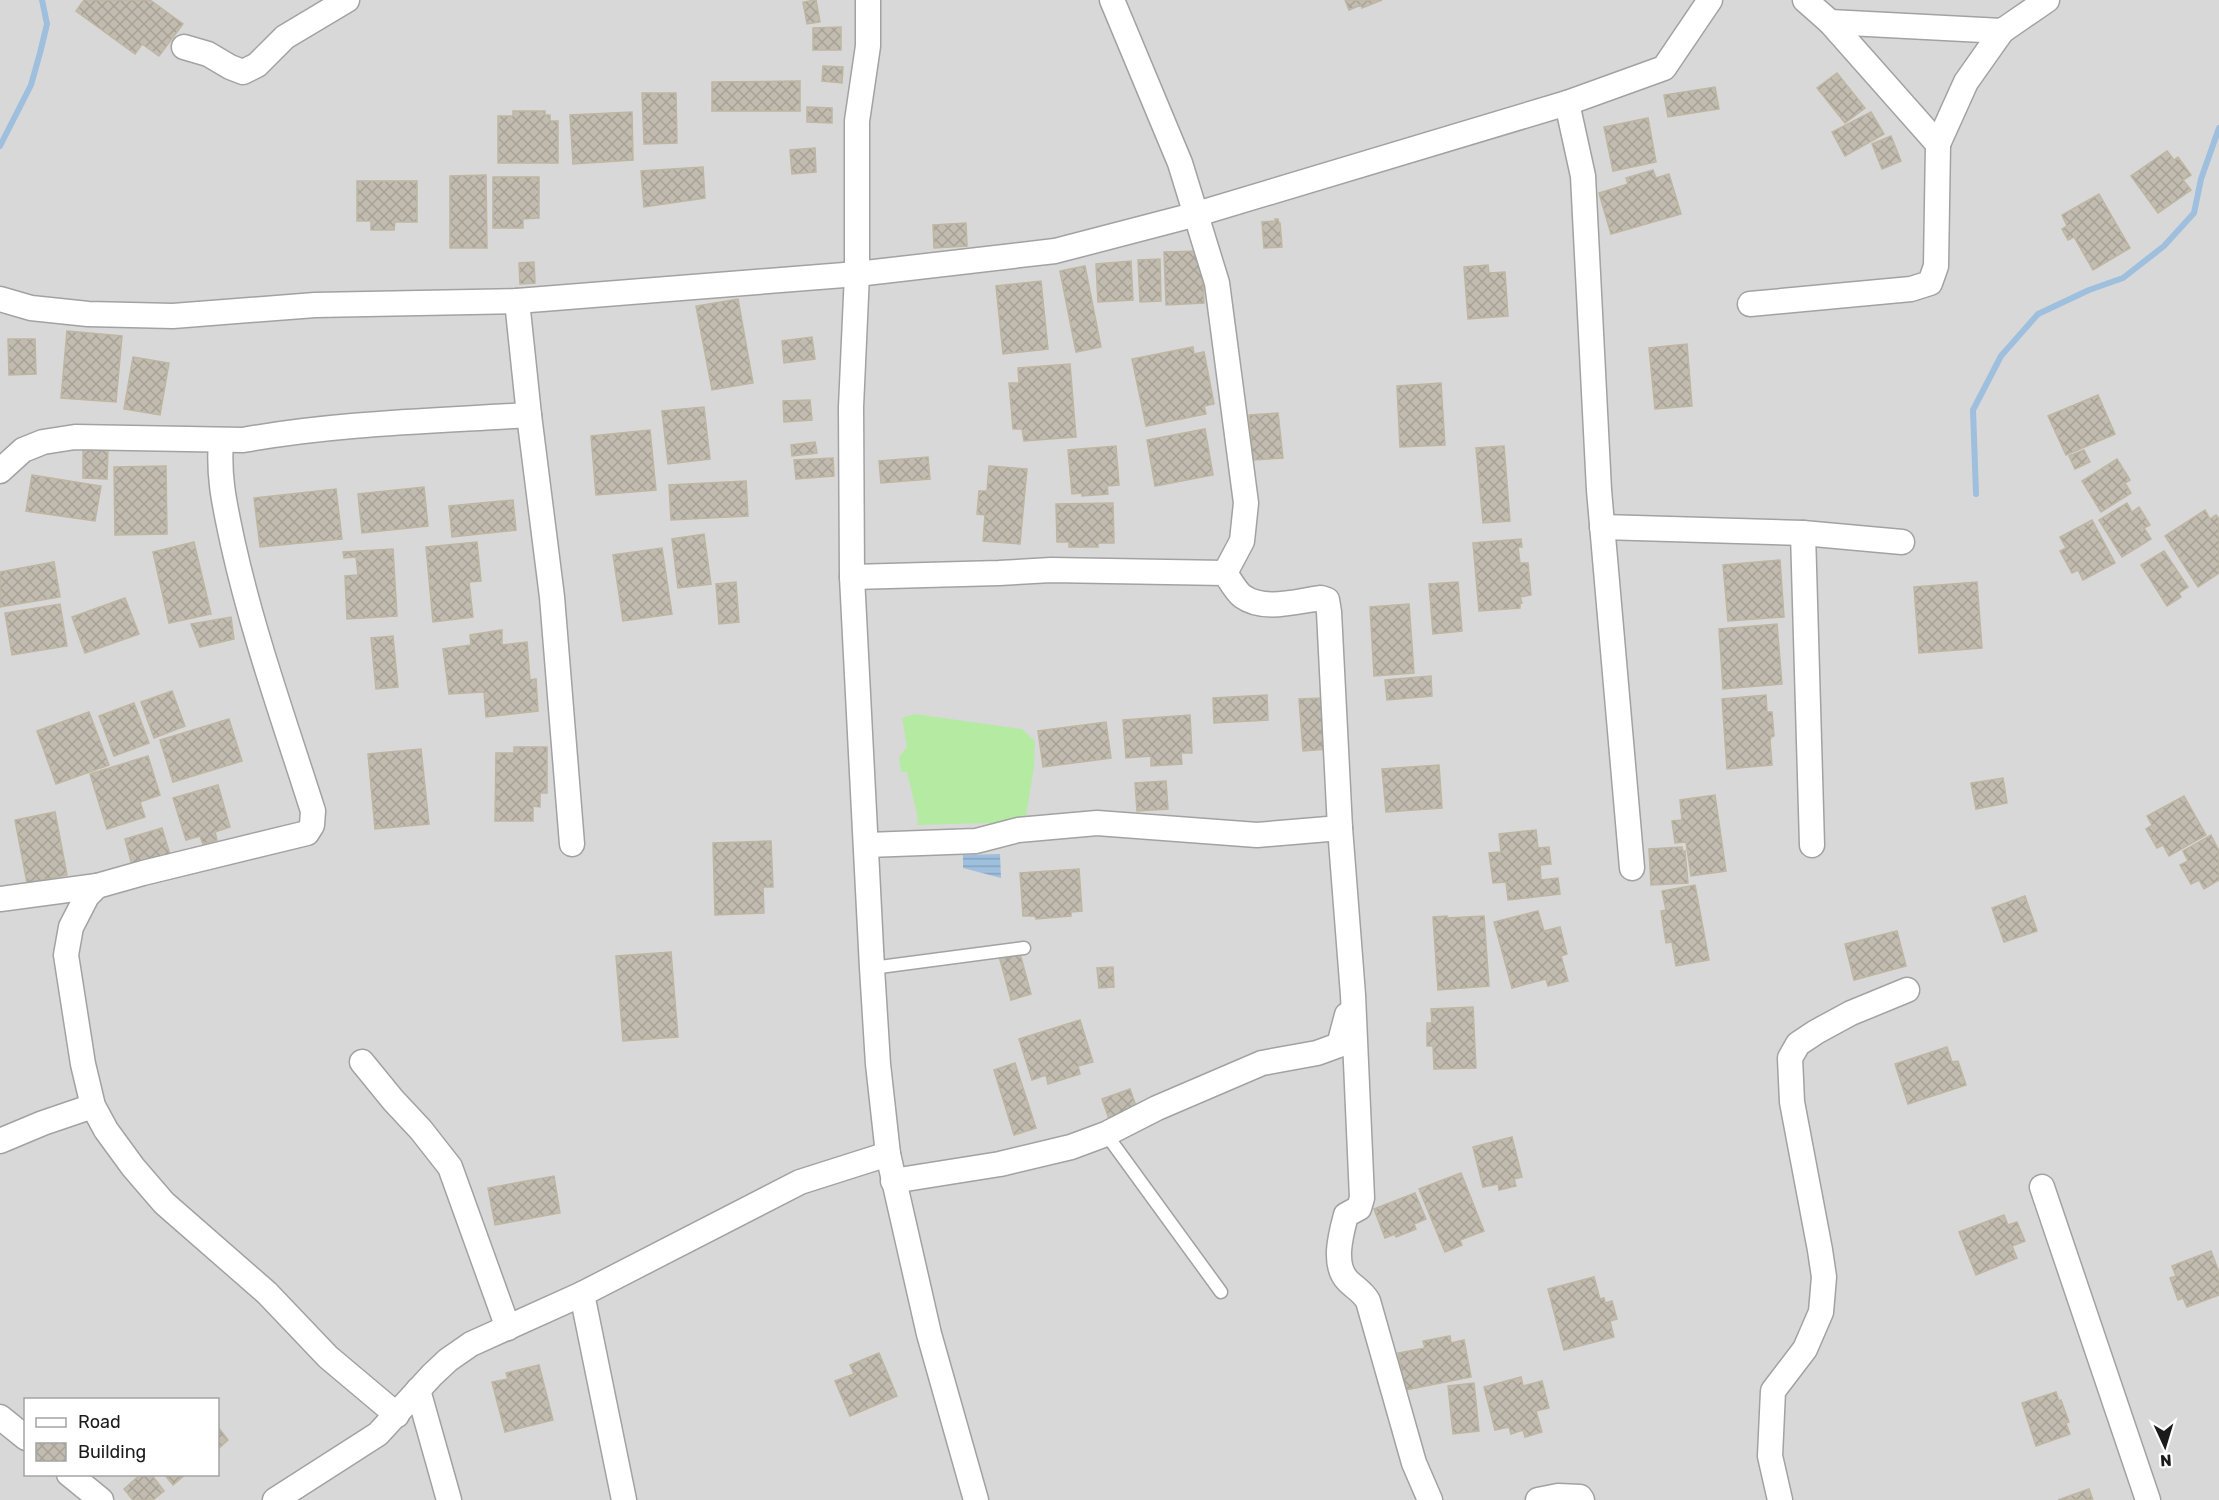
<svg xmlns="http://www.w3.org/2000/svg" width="2219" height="1500" viewBox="0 0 2219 1500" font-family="Rubik,sans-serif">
	<defs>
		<pattern id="water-rules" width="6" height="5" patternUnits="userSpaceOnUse" patternTransform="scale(1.5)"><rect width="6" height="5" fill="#9ebfdd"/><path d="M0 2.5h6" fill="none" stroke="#88a4bd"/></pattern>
		<pattern id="building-cross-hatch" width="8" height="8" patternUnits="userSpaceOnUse" patternTransform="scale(1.5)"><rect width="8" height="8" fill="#c2bcb0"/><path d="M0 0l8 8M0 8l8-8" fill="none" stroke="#a6a197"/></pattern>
	</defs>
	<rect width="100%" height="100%" fill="#edece0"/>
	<path fill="#d9d8d8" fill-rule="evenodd" d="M 0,0 L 2219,0 L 2219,1500 L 0,1500 ZM 26,1400 L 218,1400 L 218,1474 L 26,1474 Z"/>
	<path fill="#b5eaa3" d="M 915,714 L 1022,729 L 1035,741 L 1034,767 L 1025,822 L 917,825 L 918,818 L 907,772 L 901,772 L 899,757 L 907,747 L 902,718 Z"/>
	<path fill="url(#water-rules)" d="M 1000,854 L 1001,878 L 963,868 L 963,855 Z"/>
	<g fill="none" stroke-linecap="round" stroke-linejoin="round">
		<g stroke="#9ebfdd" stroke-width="6">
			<path d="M 0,146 L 31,85 L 40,53 L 47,24 L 42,0"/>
			<path d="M 1976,494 L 1973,410 L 2001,356 L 2038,314 L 2089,290 L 2123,278 L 2164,246 L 2194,213 L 2201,179 L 2219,128"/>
		</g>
	</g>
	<g fill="url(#building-cross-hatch)" stroke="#bfb6a2" stroke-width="1.5">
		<path d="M 84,0 L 150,0 L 183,24 L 159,56 L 142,44 L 135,54 L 76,11 Z"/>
		<path d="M 816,0 L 820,22 L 807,24 L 803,2 Z"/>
		<path d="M 1345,0 L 1382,0 L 1362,8 L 1361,5 L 1349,10 Z"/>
		<path d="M 841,27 L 841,50 L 813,50 L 813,28 Z"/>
		<path d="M 823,66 L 843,67 L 842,83 L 822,81 Z"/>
		<path d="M 1837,73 L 1865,108 L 1845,123 L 1817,88 Z"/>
		<path d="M 800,81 L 800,111 L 712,111 L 712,82 Z"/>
		<path d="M 1715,87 L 1719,109 L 1668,117 L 1664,95 Z"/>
		<path d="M 642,93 L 676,93 L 677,143 L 644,144 Z"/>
		<path d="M 807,107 L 832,108 L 832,123 L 807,122 Z"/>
		<path d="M 513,111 L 545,111 L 545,115 L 550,115 L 550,121 L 558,121 L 558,163 L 498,163 L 498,116 L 513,116 Z"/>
		<path d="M 632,112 L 633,160 L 573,164 L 570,115 Z"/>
		<path d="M 1871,112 L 1884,134 L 1845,156 L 1832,132 Z"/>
		<path d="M 1648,118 L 1656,162 L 1613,171 L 1604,127 Z"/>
		<path d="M 1891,136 L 1901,161 L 1882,169 L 1872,144 Z"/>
		<path d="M 815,148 L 816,172 L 792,174 L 790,150 Z"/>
		<path d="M 2167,151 L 2174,160 L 2178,157 L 2191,175 L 2183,180 L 2191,190 L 2158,213 L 2131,176 Z"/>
		<path d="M 703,167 L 705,198 L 644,207 L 641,171 Z"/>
		<path d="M 1653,170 L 1656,178 L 1669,174 L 1681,214 L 1611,234 L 1599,193 L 1628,184 L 1626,178 Z"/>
		<path d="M 486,175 L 487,248 L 450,248 L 450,176 Z"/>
		<path d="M 493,177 L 539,177 L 539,218 L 523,219 L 523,228 L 493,228 Z"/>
		<path d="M 357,181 L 417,181 L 417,222 L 395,222 L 394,230 L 371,230 L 371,221 L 357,221 Z"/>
		<path d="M 2099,194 L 2130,248 L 2093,270 L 2074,237 L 2068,240 L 2062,229 L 2067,226 L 2062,215 Z"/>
		<path d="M 1275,219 L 1278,219 L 1279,223 L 1280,223 L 1282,247 L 1264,248 L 1262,222 L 1276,221 Z"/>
		<path d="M 966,223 L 967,246 L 934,248 L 933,225 Z"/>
		<path d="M 1202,251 L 1204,303 L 1166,305 L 1164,252 Z"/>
		<path d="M 1160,259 L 1161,301 L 1140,302 L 1138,260 Z"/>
		<path d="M 1131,261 L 1133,300 L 1098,302 L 1096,264 Z"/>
		<path d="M 534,262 L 535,283 L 520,284 L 519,263 Z"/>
		<path d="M 1488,265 L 1489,273 L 1505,272 L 1508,316 L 1468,319 L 1464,267 Z"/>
		<path d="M 1085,266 L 1101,347 L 1076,352 L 1060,271 Z"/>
		<path d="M 1041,281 L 1048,349 L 1003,354 L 996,286 Z"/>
		<path d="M 738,299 L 753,383 L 712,390 L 696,306 Z"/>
		<path d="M 67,331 L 122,336 L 116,402 L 61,398 Z"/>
		<path d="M 812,337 L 815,359 L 784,363 L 782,341 Z"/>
		<path d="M 8,339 L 35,339 L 36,374 L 9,375 Z"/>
		<path d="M 1687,344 L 1692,406 L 1655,409 L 1649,348 Z"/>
		<path d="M 1193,347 L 1194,354 L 1204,352 L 1214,404 L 1204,406 L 1206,414 L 1146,426 L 1132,359 Z"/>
		<path d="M 133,357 L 169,363 L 160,415 L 124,409 Z"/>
		<path d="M 1070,364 L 1076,437 L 1024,441 L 1022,429 L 1013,429 L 1009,383 L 1019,383 L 1018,368 Z"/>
		<path d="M 1441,383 L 1445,445 L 1400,447 L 1397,386 Z"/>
		<path d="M 2098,395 L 2115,434 L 2066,455 L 2048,416 Z"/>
		<path d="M 810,400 L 812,420 L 784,422 L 783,401 Z"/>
		<path d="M 704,407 L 710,459 L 668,464 L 662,411 Z"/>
		<path d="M 1278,413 L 1283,458 L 1253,460 L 1249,415 Z"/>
		<path d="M 1205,429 L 1213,475 L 1155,486 L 1147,440 Z"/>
		<path d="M 650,430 L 656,490 L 596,495 L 591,436 Z"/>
		<path d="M 815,442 L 817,453 L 792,456 L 791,445 Z"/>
		<path d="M 1116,446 L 1119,485 L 1107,486 L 1108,494 L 1082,496 L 1082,493 L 1072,494 L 1068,450 Z"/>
		<path d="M 1504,446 L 1510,521 L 1483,523 L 1476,448 Z"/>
		<path d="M 83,450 L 108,450 L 107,479 L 83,478 Z"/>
		<path d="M 2084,450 L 2090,462 L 2075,469 L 2069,456 Z"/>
		<path d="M 928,457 L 930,479 L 881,483 L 879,461 Z"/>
		<path d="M 833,458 L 834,476 L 796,479 L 794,460 Z"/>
		<path d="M 2117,459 L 2130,480 L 2125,483 L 2131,493 L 2101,512 L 2082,481 Z"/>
		<path d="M 166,466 L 167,534 L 115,535 L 114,467 Z"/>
		<path d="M 989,466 L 1027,469 L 1020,544 L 983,541 L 985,515 L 977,514 L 979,491 L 987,491 Z"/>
		<path d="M 32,475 L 101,486 L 95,521 L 26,511 Z"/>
		<path d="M 746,481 L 748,516 L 671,520 L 669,485 Z"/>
		<path d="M 424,487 L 428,526 L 362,533 L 358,494 Z"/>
		<path d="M 336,489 L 342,539 L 260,547 L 254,498 Z"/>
		<path d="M 513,500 L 516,530 L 452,537 L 449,506 Z"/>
		<path d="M 1113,503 L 1114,543 L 1098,543 L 1098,547 L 1069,547 L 1069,542 L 1057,542 L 1056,504 Z"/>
		<path d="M 2127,503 L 2132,512 L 2139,507 L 2150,525 L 2144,528 L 2151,539 L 2122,557 L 2099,520 Z"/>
		<path d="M 2205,510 L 2210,519 L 2216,515 L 2219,519 L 2219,573 L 2198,587 L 2165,536 Z"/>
		<path d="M 2092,520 L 2115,563 L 2083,580 L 2078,570 L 2072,573 L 2060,551 L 2066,548 L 2060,537 Z"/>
		<path d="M 704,534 L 711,584 L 678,588 L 672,539 Z"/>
		<path d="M 1521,539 L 1522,547 L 1518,547 L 1520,563 L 1528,563 L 1531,595 L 1520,597 L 1522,603 L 1520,603 L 1520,608 L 1479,611 L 1473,543 Z"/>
		<path d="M 194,542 L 211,614 L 169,623 L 153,552 Z"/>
		<path d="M 477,542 L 481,581 L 469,582 L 473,617 L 433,622 L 426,547 Z"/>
		<path d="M 662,548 L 672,614 L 623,621 L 613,555 Z"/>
		<path d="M 393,549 L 397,616 L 347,619 L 345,576 L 358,575 L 356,557 L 344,558 L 343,552 Z"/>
		<path d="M 2164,551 L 2188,587 L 2179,593 L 2181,597 L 2167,606 L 2141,565 Z"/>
		<path d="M 1780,560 L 1784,617 L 1728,621 L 1723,565 Z"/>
		<path d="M 54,562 L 60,597 L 0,607 L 0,572 Z"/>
		<path d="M 736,582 L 739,622 L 719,624 L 716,584 Z"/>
		<path d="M 1458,582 L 1462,631 L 1433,634 L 1429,584 Z"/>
		<path d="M 1977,582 L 1982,648 L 1919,653 L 1914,587 Z"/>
		<path d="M 125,598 L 139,634 L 85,653 L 72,617 Z"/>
		<path d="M 60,604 L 67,646 L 12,655 L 5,613 Z"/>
		<path d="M 1409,604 L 1414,673 L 1374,676 L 1370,607 Z"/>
		<path d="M 231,617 L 234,639 L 200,647 L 191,624 Z"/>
		<path d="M 1777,624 L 1782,684 L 1723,689 L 1719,629 Z"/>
		<path d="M 502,630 L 502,645 L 527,642 L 530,680 L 536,679 L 538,711 L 486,717 L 484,692 L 449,694 L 443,649 L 471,645 L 470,635 Z"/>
		<path d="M 393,636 L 398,687 L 376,689 L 371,638 Z"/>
		<path d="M 1431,676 L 1432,696 L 1387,700 L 1385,680 Z"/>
		<path d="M 172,691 L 185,726 L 154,738 L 141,702 Z"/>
		<path d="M 1267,695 L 1268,720 L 1214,723 L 1213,698 Z"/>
		<path d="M 1766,695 L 1767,712 L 1772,712 L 1774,736 L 1771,737 L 1770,741 L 1772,765 L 1727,769 L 1722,699 Z"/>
		<path d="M 1324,698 L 1328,749 L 1303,751 L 1299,699 Z"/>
		<path d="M 134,703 L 149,743 L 114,756 L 99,716 Z"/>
		<path d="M 89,712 L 109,765 L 56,784 L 37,731 Z"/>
		<path d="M 1190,715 L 1192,753 L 1181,753 L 1182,764 L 1151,766 L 1151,756 L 1126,758 L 1123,720 Z"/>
		<path d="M 229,719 L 242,761 L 173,782 L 160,740 Z"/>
		<path d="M 1106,722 L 1111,758 L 1043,767 L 1038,731 Z"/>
		<path d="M 514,747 L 547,747 L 547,793 L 540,793 L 540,807 L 533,806 L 533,821 L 495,821 L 496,753 L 514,753 Z"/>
		<path d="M 421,749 L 429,824 L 375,829 L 368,754 Z"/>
		<path d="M 148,756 L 160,795 L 140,802 L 145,817 L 107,829 L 90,774 Z"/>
		<path d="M 1439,765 L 1442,808 L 1386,812 L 1382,769 Z"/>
		<path d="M 2003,778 L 2007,803 L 1976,809 L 1971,783 Z"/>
		<path d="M 1166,781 L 1168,809 L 1137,811 L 1135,783 Z"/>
		<path d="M 218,785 L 230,827 L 215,832 L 217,840 L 203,844 L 200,836 L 186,840 L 173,798 Z"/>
		<path d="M 1715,795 L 1726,871 L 1691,876 L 1686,842 L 1675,843 L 1672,821 L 1682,820 L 1680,800 Z"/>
		<path d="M 2184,796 L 2206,835 L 2169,856 L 2163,845 L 2157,848 L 2146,829 L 2152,825 L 2147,816 Z"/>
		<path d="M 55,812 L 67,875 L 27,883 L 15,820 Z"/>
		<path d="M 162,828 L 171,858 L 133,869 L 125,839 Z"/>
		<path d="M 1536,830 L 1538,848 L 1549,847 L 1551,864 L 1540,865 L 1541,880 L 1558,878 L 1560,894 L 1508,900 L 1506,882 L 1493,883 L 1489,853 L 1501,852 L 1499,834 Z"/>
		<path d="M 2211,835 L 2219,851 L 2219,880 L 2204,889 L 2199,880 L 2191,884 L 2180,865 L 2188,861 L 2183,851 Z"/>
		<path d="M 771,841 L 773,887 L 763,887 L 764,913 L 715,915 L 713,843 Z"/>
		<path d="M 1682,847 L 1683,852 L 1685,851 L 1688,883 L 1651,885 L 1649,849 Z"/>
		<path d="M 1079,869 L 1082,911 L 1071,912 L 1071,916 L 1036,919 L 1035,916 L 1023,916 L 1020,873 Z"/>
		<path d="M 1695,885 L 1709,960 L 1676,966 L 1672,942 L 1666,943 L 1661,911 L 1666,910 L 1662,891 Z"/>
		<path d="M 2025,896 L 2037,931 L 2004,942 L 1992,908 Z"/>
		<path d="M 1538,911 L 1544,931 L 1560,927 L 1567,954 L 1561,956 L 1568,981 L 1548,986 L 1546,979 L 1512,988 L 1494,922 Z"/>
		<path d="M 1447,916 L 1447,918 L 1484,916 L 1489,986 L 1438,990 L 1433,917 Z"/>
		<path d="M 1897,931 L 1906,966 L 1854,980 L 1845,944 Z"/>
		<path d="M 1019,950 L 1031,994 L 1011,1000 L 999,956 Z"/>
		<path d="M 671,952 L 678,1037 L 623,1041 L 616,956 Z"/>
		<path d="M 1113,967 L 1114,987 L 1099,988 L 1097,968 Z"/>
		<path d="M 1473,1007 L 1476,1068 L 1434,1069 L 1433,1046 L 1427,1046 L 1427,1023 L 1432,1023 L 1431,1009 Z"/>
		<path d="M 1080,1020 L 1093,1062 L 1078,1066 L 1080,1074 L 1048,1084 L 1046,1075 L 1032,1080 L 1019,1039 Z"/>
		<path d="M 1947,1047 L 1952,1062 L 1958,1061 L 1966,1085 L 1908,1104 L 1895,1064 Z"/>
		<path d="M 1015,1063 L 1036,1128 L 1014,1135 L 994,1070 Z"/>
		<path d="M 1130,1089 L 1136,1106 L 1124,1110 L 1126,1113 L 1109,1119 L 1102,1099 Z"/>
		<path d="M 1512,1137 L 1522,1177 L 1514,1179 L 1516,1186 L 1499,1190 L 1498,1184 L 1483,1187 L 1473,1147 Z"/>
		<path d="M 1461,1173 L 1484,1231 L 1460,1240 L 1462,1245 L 1445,1252 L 1419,1189 Z"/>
		<path d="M 554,1176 L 560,1213 L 495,1225 L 488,1188 Z"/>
		<path d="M 1415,1193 L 1426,1219 L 1414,1224 L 1416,1229 L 1396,1237 L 1395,1234 L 1385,1238 L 1374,1209 Z"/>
		<path d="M 2004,1215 L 2008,1225 L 2017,1222 L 2025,1241 L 2012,1246 L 2017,1258 L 1976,1275 L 1959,1232 Z"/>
		<path d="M 2211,1251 L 2219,1272 L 2219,1295 L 2187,1307 L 2183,1298 L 2178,1300 L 2170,1278 L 2176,1276 L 2172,1266 Z"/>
		<path d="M 1594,1277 L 1600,1299 L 1604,1298 L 1605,1303 L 1612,1301 L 1617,1319 L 1610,1321 L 1614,1337 L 1564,1350 L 1548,1289 Z"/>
		<path d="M 1450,1336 L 1451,1343 L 1464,1340 L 1471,1377 L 1405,1390 L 1398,1353 L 1425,1348 L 1423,1341 Z"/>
		<path d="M 879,1353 L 897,1396 L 850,1416 L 835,1381 L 854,1374 L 850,1365 Z"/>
		<path d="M 539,1365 L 553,1420 L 505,1432 L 492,1382 L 508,1379 L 506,1373 Z"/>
		<path d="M 1521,1377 L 1523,1386 L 1542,1381 L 1549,1408 L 1536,1411 L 1542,1432 L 1525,1437 L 1523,1430 L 1511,1434 L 1509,1427 L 1495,1430 L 1484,1387 Z"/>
		<path d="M 1474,1383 L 1479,1431 L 1453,1434 L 1448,1386 Z"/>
		<path d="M 2056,1392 L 2059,1401 L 2061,1400 L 2069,1422 L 2066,1423 L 2070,1434 L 2036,1446 L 2022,1403 Z"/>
		<path d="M 218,1427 L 228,1440 L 218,1449 Z"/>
		<path d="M 141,1474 L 151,1474 L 164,1491 L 153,1500 L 133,1500 L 124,1489 Z"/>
		<path d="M 164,1474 L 186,1474 L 173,1485 Z"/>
		<path d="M 2089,1489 L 2093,1500 L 2058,1500 Z"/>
	</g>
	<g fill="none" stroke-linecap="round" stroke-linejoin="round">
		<g stroke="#a2a2a2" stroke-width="15">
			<g id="service">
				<path d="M 872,968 L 1024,948"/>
				<path d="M 1106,1134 L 1221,1292"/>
			</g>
		</g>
		<g stroke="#a2a2a2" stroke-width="27">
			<g id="minor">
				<path d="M 868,0 L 868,46 L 857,121 L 857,274 L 851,407 L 852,577 L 872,968 L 878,1064 L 888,1154 L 929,1334 L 976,1500"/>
				<path d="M 1112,0 L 1180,163 L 1217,283 L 1246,503 L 1242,541 L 1225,573"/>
				<path d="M 1805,0 L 1830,22 L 2002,31 L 2047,0"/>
				<path d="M 184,47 L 208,54 L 230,67 L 243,72 L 257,65 L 285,37 L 347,0"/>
				<path d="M 1567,103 L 1583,176 L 1599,490 L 1632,868"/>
				<path d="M 1938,144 L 1966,82 L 2002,31"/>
				<path d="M 0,299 L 31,308 L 88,314 L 173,316 L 315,305 L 517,301 L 857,274 L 1055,251 L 1197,214 L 1567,103 L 1664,68 L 1710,0"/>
				<path d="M 517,301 L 529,415 L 552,597 L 572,844"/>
				<path d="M 1750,304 L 1911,289 L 1930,283 L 1936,266 L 1938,144 L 1830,22"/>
				<path d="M 221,440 C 218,479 225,506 233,544 C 253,634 285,723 313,811 L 312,825 L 307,833 L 143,873 L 97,886 L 87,896 L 71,927 L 66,955 L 83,1064 L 93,1106 L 106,1130 L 133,1167 L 164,1203 L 267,1293 L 328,1357 L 397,1415"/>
				<path d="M 0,471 L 23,450 L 43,442 L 75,437 L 243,440 C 337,423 434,421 529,415"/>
				<path d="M 1602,527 L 1803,533 L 1902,542"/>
				<path d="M 1803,533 L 1812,845"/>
				<path d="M 852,577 L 999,573 L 1051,570 L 1225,573 C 1230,580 1235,590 1242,596 C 1264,612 1297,601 1321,598 L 1327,600 L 1329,612 L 1340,828 L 1353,995 L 1362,1198 L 1359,1208 L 1346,1215 C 1341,1234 1332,1265 1348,1281 C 1355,1288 1363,1292 1368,1301 L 1414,1463 L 1430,1500"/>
				<path d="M 867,845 L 976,841 L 1018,830 L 1097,823 L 1257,835 L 1340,828"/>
				<path d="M 0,899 L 97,886"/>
				<path d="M 362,1062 L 393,1100 L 421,1130 L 450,1167 L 508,1328"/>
				<path d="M 0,1141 L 43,1123 L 93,1106"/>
				<path d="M 893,1181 L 1000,1164 L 1071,1147 L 1106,1134 L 1157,1108 L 1262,1063 L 1317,1053 L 1339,1045 L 1347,1015"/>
				<path d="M 2042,1187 L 2148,1500"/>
				<path d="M 582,1294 L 624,1500"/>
				<path d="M 418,1390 L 449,1500"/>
				<path d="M 0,1417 L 26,1438"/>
				<path d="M 69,1474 L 101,1500"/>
				<path d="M 275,1500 L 378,1434 L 432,1375 L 448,1360 L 471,1344 L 582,1294 L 800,1182 L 888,1154"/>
				<path d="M 1538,1500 L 1558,1496 L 1580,1497 L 1582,1500"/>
				<path d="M 1780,1500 L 1770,1456 L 1773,1391 L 1805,1349 L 1821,1312 L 1824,1277 L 1820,1250 L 1792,1102 L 1790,1058 L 1798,1044 L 1816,1032 L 1851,1013 L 1907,990"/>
			</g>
		</g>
		<use href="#service" stroke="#fff" stroke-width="12"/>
		<use href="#minor" stroke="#fff" stroke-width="24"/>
	</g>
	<rect x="24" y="1398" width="195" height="78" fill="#ffffff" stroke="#a4a4a4" stroke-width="1.5"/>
	<rect x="36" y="1418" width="30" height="9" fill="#ffffff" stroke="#a4a4a4" stroke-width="1.5"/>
	<text x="78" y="1428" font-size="18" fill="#1b1b1b">Road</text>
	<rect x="36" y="1443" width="30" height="18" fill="url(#building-cross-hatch)" stroke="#a4a4a4" stroke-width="1.5"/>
	<text x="78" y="1458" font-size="18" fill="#1b1b1b">Building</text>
	<g transform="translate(2165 1446) rotate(176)" stroke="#ffffff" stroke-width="4.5" paint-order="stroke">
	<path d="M0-4.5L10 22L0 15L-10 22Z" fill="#1b1b1b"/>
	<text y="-9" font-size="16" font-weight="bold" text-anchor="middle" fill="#1b1b1b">N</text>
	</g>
</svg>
